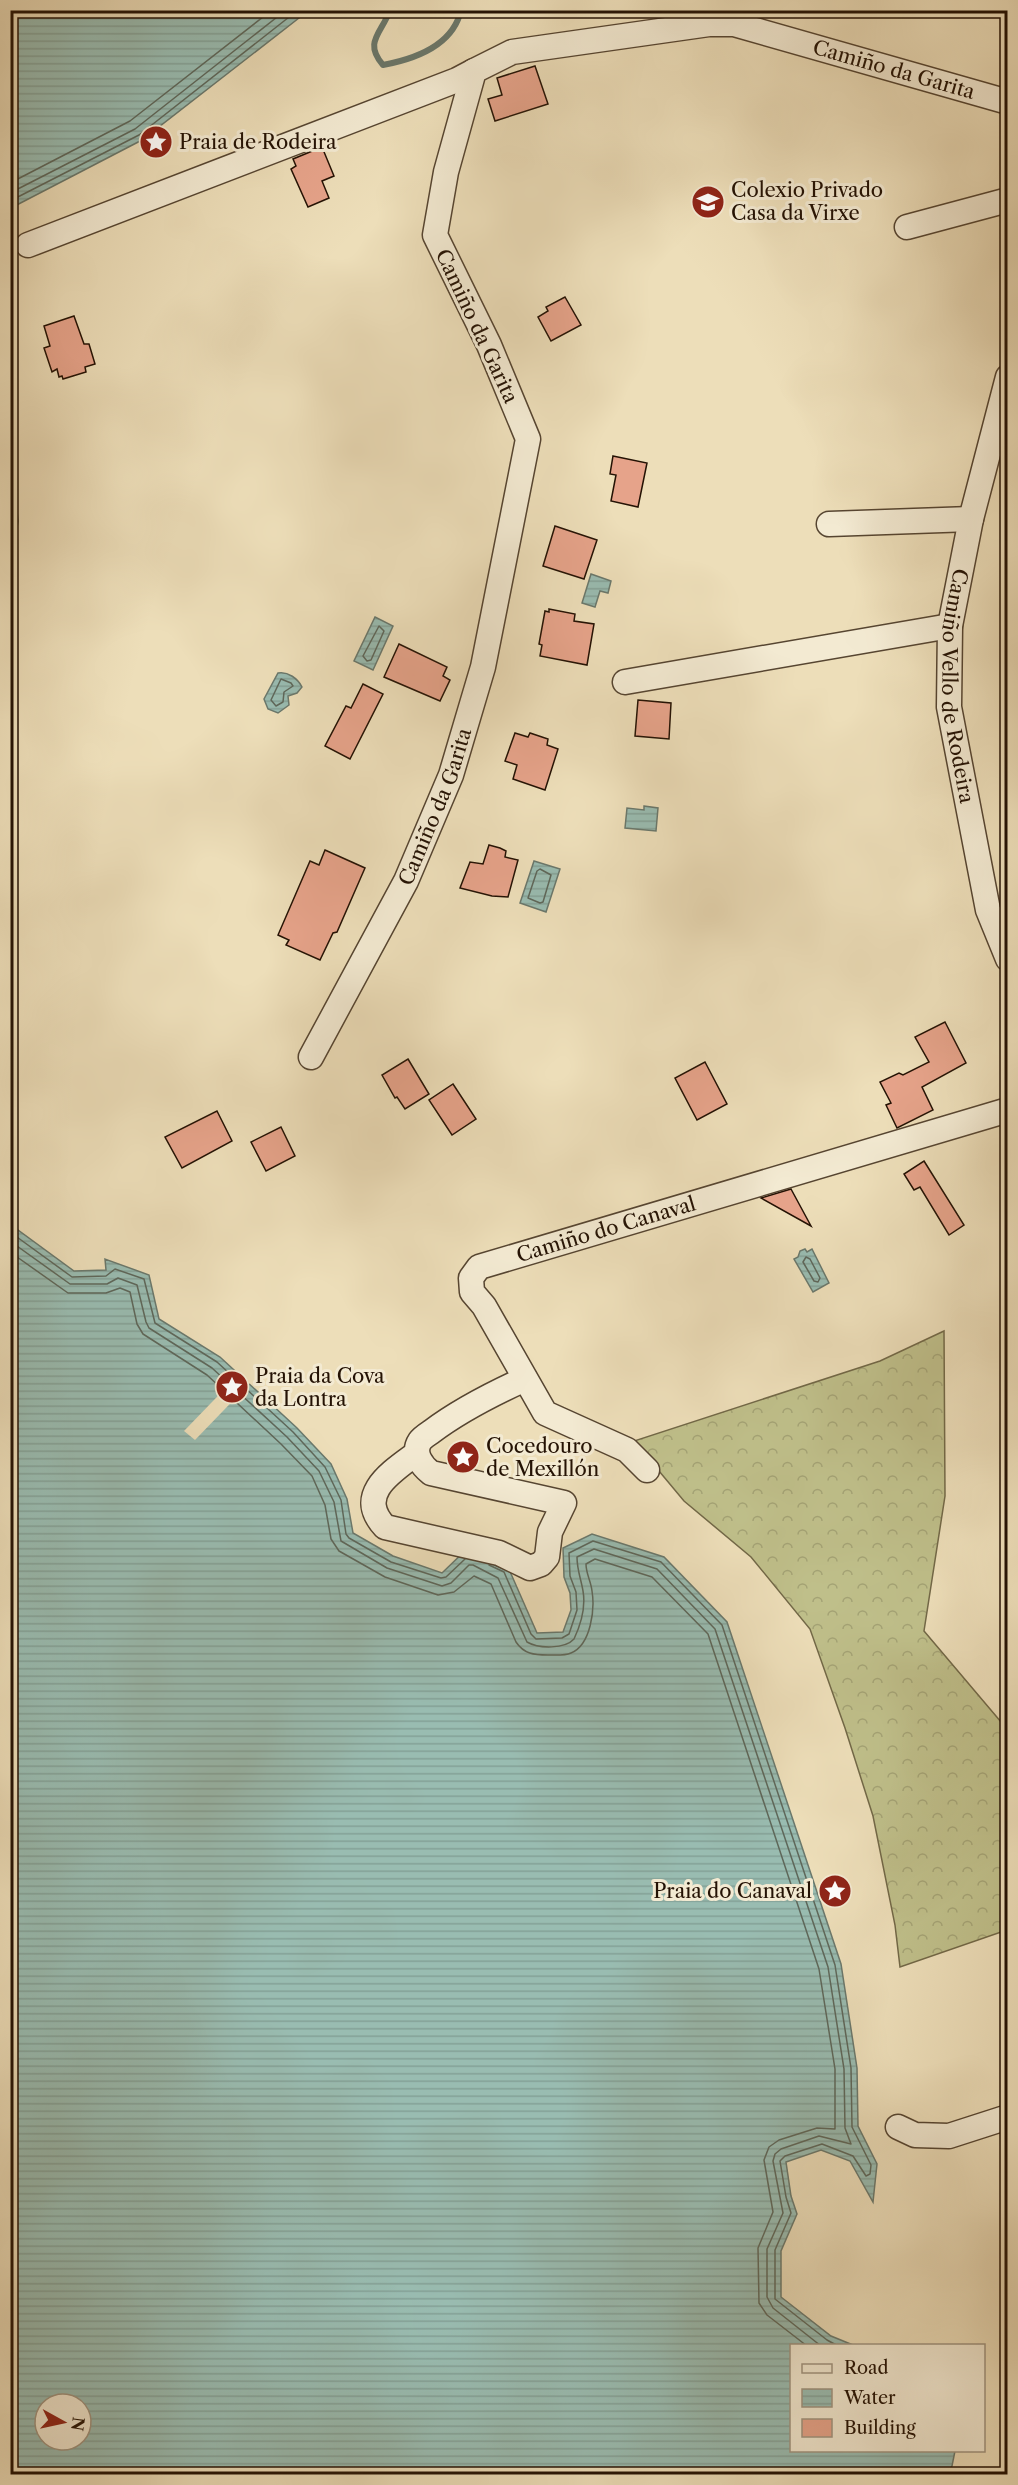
<svg xmlns="http://www.w3.org/2000/svg" width="1018" height="2485" viewBox="0 0 1018 2485" font-family="'Libre Caslon Text',serif">
	<defs>
		<pattern id="forest-crowns" width="20" height="18" patternUnits="userSpaceOnUse" patternTransform="scale(1.5)"><rect width="20" height="18" fill="#bfbf8a"/><path d="M2 6a3 3 0 1 1 6 0M12 15a3 3 0 1 1 6 0" fill="none" stroke="#a4a375"/></pattern>
		<pattern id="water-rules" width="6" height="5" patternUnits="userSpaceOnUse" patternTransform="scale(1.5)"><rect width="6" height="5" fill="#99bcb1"/><path d="M0 2.5h6" fill="none" stroke="#84a197"/></pattern>
	</defs>
	<rect width="100%" height="100%" fill="#eddeb9"/>
	<filter id="stains"><feTurbulence type="fractalNoise" baseFrequency=".00333" numOctaves="4"/><feColorMatrix values="0 0 0 0 .2 0 0 0 0 .09 0 0 0 0 .02 0 0 0 .5 -.17"/></filter>
	<radialGradient id="worn" r=".72"><stop offset=".6" stop-color="#630" stop-opacity="0"/><stop offset="1" stop-color="#630" stop-opacity=".3"/></radialGradient>
	<path fill="url(#forest-crowns)" stroke="#726847" stroke-width="1.5" d="M 944,1331 L 945,1496 L 924,1631 L 1007,1729 L 1008,1815 L 1005,1816 L 1008,1836 L 1007,1930 L 900,1967 L 895,1925 L 873,1816 L 845,1728 L 810,1629 L 751,1557 L 684,1501 L 634,1441 L 880,1361 Z"/>
	<g fill="url(#water-rules)" stroke="#6a786c" stroke-width="1.5" fill-rule="evenodd">
		<path d="M 11,10 L 308,10 L 308,11 L 142,140 L 11,208 Z"/>
		<path d="M 12,462 L 18,521 L 11,570 L 10,463 Z"/>
		<path d="M 591,574 L 611,581 L 608,593 L 600,591 L 595,607 L 582,603 Z"/>
		<path d="M 375,617 L 393,626 L 373,670 L 354,661 Z"/>
		<path d="M 278,673 C 288,671 298,679 302,687 L 297,693 L 288,696 L 289,705 L 278,713 L 268,709 L 264,699 Z"/>
		<path d="M 644,806 L 658,808 L 656,831 L 625,828 L 627,808 L 644,810 Z"/>
		<path d="M 534,861 L 560,869 L 546,912 L 520,903 Z"/>
		<path d="M 10,1217 L 14,1227 L 74,1271 L 106,1270 L 105,1259 L 149,1275 L 159,1319 L 220,1357 L 297,1428 L 331,1464 L 347,1499 L 353,1533 L 393,1556 L 442,1573 L 468,1548 L 508,1567 L 537,1633 L 563,1632 L 571,1610 L 570,1593 L 564,1577 L 563,1548 L 592,1534 L 664,1557 L 727,1622 L 841,1964 L 857,2068 L 858,2126 L 877,2164 L 873,2202 L 850,2161 L 821,2150 L 786,2162 L 791,2196 L 797,2214 L 781,2251 L 781,2297 L 831,2336 L 853,2345 L 792,2346 L 792,2450 L 955,2451 L 952,2466 L 947,2474 L 11,2474 ZM 45,2404 L 81,2404 L 81,2440 L 45,2440 Z"/>
		<path d="M 805,1249 L 807,1252 L 812,1249 L 829,1283 L 813,1292 L 794,1259 L 798,1257 L 800,1251 Z"/>
	</g>
	<path fill="#eddeb9" d="M 241,1372 L 251,1382 L 195,1440 L 184,1431 Z"/>
	<g fill="none" stroke-linecap="round" stroke-linejoin="round">
		<g stroke="#5e675a" stroke-width="1.5">
			<path d="M 10,183 L 130,121 L 272,10"/>
			<path d="M 10,193 L 135,129 L 286,10"/>
			<path d="M 10,201 L 139,135 L 298,10"/>
			<path d="M 379,626 L 384,631 L 371,660 L 367,661 L 363,656 Z"/>
			<path d="M 281,679 L 291,683 L 293,686 L 284,692 L 283,702 L 276,706 L 271,700 Z"/>
			<path d="M 540,869 L 551,875 L 543,902 L 540,903 L 528,898 L 537,871 Z"/>
			<path d="M 10,1232 L 72,1277 L 106,1276 L 115,1269 L 144,1279 L 155,1323 L 217,1362 L 293,1432 L 325,1467 L 341,1500 L 346,1534 L 349,1538 L 391,1562 L 441,1578 L 446,1577 L 465,1559"/>
			<path d="M 10,1241 L 70,1284 L 107,1284 L 118,1278 L 137,1285 L 146,1322 L 149,1328 L 212,1368 L 287,1437 L 319,1471 L 334,1502 L 341,1541 L 387,1568 L 442,1586 L 451,1583 L 469,1565 L 473,1565 L 498,1578 L 527,1642 C 539,1649 565,1649 574,1639 C 581,1624 586,1608 583,1591 C 581,1579 577,1570 577,1557 L 594,1549 L 657,1569 L 715,1629 L 828,1967 L 844,2069 L 845,2128 L 851,2144 L 819,2136 L 781,2149 L 775,2154 L 773,2161 L 783,2213 L 767,2249 L 767,2297 L 773,2308 L 821,2346"/>
			<path d="M 10,1252 L 68,1293 L 106,1293 L 120,1288 L 130,1292 L 137,1324 L 143,1334 L 207,1375 L 281,1444 L 312,1476 L 325,1505 L 331,1539 L 339,1551 L 385,1577 L 438,1595 L 454,1592 L 474,1576 L 491,1584 L 516,1642 C 524,1654 534,1655 548,1655 C 555,1655 564,1656 571,1653 C 591,1645 595,1609 592,1591 C 591,1581 586,1574 586,1564 L 595,1559 L 652,1577 L 708,1634 L 819,1969 L 835,2069 L 835,2129 L 817,2128 L 779,2140 L 769,2147 L 764,2160 L 773,2212 L 758,2248 L 759,2303 L 767,2315 L 807,2346"/>
			<path d="M 806,1257 L 810,1259 L 820,1278 L 818,1282 L 814,1281 L 803,1262 Z"/>
			<path d="M 489,1565 L 504,1572 L 531,1634 L 536,1639 L 562,1638 L 569,1634 L 577,1610 L 576,1592 L 570,1576 L 569,1553 L 593,1541 L 661,1562 L 722,1625 L 835,1965 L 851,2068 L 852,2127 L 871,2165 L 870,2174 L 866,2176 L 853,2156 L 822,2144 L 785,2156 L 780,2161 L 786,2197 L 791,2213 L 775,2250 L 775,2299 L 827,2340 L 838,2346"/>
		</g>
		<path stroke="#6a786c" stroke-width="6" d="M 390,10 C 382,33 363,42 383,65 C 415,59 453,46 461,10"/>
	</g>
	<g fill="#e6a38a" stroke="#241204" stroke-width="1.5">
		<path d="M 535,66 L 548,104 L 495,121 L 488,99 L 502,95 L 497,78 Z"/>
		<path d="M 322,147 L 334,176 L 322,181 L 329,198 L 308,207 L 291,169 L 296,166 L 293,159 Z"/>
		<path d="M 565,297 L 581,325 L 551,341 L 538,317 L 548,311 L 546,307 Z"/>
		<path d="M 74,316 L 84,344 L 89,344 L 95,364 L 85,367 L 86,372 L 63,379 L 62,376 L 59,377 L 57,369 L 52,372 L 44,348 L 50,346 L 44,326 Z"/>
		<path d="M 613,456 L 647,463 L 638,507 L 611,501 L 616,475 L 610,474 Z"/>
		<path d="M 555,526 L 597,540 L 584,579 L 543,566 Z"/>
		<path d="M 549,609 L 575,614 L 574,621 L 594,624 L 587,665 L 540,656 L 542,645 L 539,644 L 545,611 L 549,612 Z"/>
		<path d="M 399,644 L 447,667 L 443,676 L 450,680 L 440,701 L 384,677 Z"/>
		<path d="M 363,684 L 383,694 L 350,759 L 325,746 L 346,706 L 351,708 Z"/>
		<path d="M 638,700 L 671,703 L 669,739 L 635,736 Z"/>
		<path d="M 515,733 L 528,737 L 530,733 L 548,739 L 547,745 L 558,749 L 545,790 L 513,779 L 517,765 L 505,761 Z"/>
		<path d="M 489,845 L 500,848 L 506,851 L 505,857 L 518,860 L 508,897 L 492,896 L 460,888 L 470,862 L 483,864 Z"/>
		<path d="M 325,850 L 365,868 L 337,932 L 333,933 L 320,960 L 286,945 L 289,940 L 278,935 L 310,861 L 319,865 Z"/>
		<path d="M 945,1022 L 966,1063 L 922,1087 L 933,1110 L 897,1128 L 886,1105 L 891,1103 L 880,1082 L 899,1073 L 903,1075 L 929,1062 L 915,1037 Z"/>
		<path d="M 408,1059 L 429,1094 L 405,1109 L 397,1097 L 395,1098 L 382,1075 Z"/>
		<path d="M 705,1062 L 727,1104 L 697,1120 L 675,1078 Z"/>
		<path d="M 453,1084 L 476,1119 L 452,1135 L 429,1100 Z"/>
		<path d="M 217,1111 L 232,1141 L 182,1168 L 165,1137 Z"/>
		<path d="M 281,1127 L 295,1156 L 266,1171 L 251,1142 Z"/>
		<path d="M 924,1161 L 964,1225 L 949,1235 L 920,1187 L 914,1190 L 904,1174 Z"/>
		<path d="M 791,1189 L 811,1226 L 761,1198 Z"/>
	</g>
	<g fill="none" stroke-linecap="round" stroke-linejoin="round">
		<g stroke="#564531" stroke-width="27">
			<g id="street">
				<path d="M 907,227 L 1008,200"/>
				<path d="M 28,245 L 457,80 L 474,71"/>
				<path id="s1" d="M 1008,377 L 971,519 L 950,626 L 949,707 L 988,910 L 1008,959"/>
				<path d="M 829,524 L 971,519"/>
				<path d="M 625,682 L 950,626"/>
				<path id="s2" d="M 311,1057 L 406,881 L 451,775 L 483,667 L 528,439 L 489,345 L 435,235 L 446,172 L 474,71 L 512,52 L 709,24 L 734,24 L 1008,102"/>
				<path d="M 417,1453 C 393,1471 354,1494 385,1527 L 499,1553 L 530,1568 L 541,1564 L 547,1557 L 550,1532 L 564,1503 L 431,1473 C 422,1466 412,1453 420,1441 C 422,1438 428,1434 431,1432 C 460,1410 492,1394 525,1379"/>
				<path id="s3" d="M 647,1470 L 627,1450 L 545,1413 L 484,1306 L 472,1292 L 471,1278 L 479,1267 L 1008,1110"/>
				<path d="M 898,2127 L 915,2135 L 949,2136 L 1008,2117"/>
			</g>
		</g>
		<use href="#street" stroke="#f3ead2" stroke-width="24"/>
	</g>
	<defs>
		<g id="sight-disc" transform="scale(1.725)"><circle r="9.5" fill="#8f2418" stroke="#f3ead2"/><path d="M0-6L1.8-2.2L6-1.7L2.9 1.2L3.7 5.4L0 3.3L-3.7 5.4L-2.9 1.2L-6-1.7L-1.8-2.2Z" fill="#fff"/></g>
		<g id="school-disc" transform="scale(1.725)"><circle r="9.5" fill="#8f2418" stroke="#f3ead2"/><path d="M0-5L7-2L0 1L-7-2ZM-4 1L0 2.5L4 1V4Q0 6-4 4Z" fill="#fff"/></g>
	</defs>
	<g fill-rule="evenodd">
		<use href="#sight-disc" x="156" y="142"/>
		<use href="#school-disc" x="708" y="202"/>
		<use href="#sight-disc" x="232" y="1387"/>
		<use href="#sight-disc" x="463" y="1457"/>
		<use href="#sight-disc" x="835" y="1891"/>
	</g>
	<g text-anchor="middle" stroke-width="6" stroke-linejoin="round" paint-order="stroke">
		<g font-size="20" fill="#241204" stroke="#f3ead2">
			<text dy="7" stroke="none"><textPath href="#s2" startOffset="1486">Camiño da Garita</textPath></text>
			<text transform="translate(477 326) rotate(65)" y="7">Camiño da Garita</text>
			<text dy="7" stroke="none"><textPath href="#s1" startOffset="316">Camiño Vello de Rodeira</textPath></text>
			<text dy="7" stroke="none"><textPath href="#s2" startOffset="280">Camiño da Garita</textPath></text>
			<text dy="7" stroke="none"><textPath href="#s3" startOffset="420">Camiño do Canaval</textPath></text>
		</g>
		<g font-size="20" fill="#241204" stroke="#f3ead2" text-anchor="start">
			<text x="179" y="149">Praia de Rodeira</text>
			<text x="731" y="197">Colexio Privado<tspan x="731" dy="23">Casa da Virxe</tspan></text>
			<text x="255" y="1383">Praia da Cova<tspan x="255" dy="23">da Lontra</tspan></text>
			<text x="486" y="1453">Cocedouro<tspan x="486" dy="23">de Mexillón</tspan></text>
			<text x="812" y="1898" text-anchor="end">Praia do Canaval</text>
		</g>
	</g>
	<rect width="1018" height="2485" fill="none" stroke="#eddeb9" stroke-width="36"/>
	<rect x="12" y="12" width="994" height="2461" fill="none" stroke="#241204" stroke-width="3"/>
	<rect x="18" y="18" width="982" height="2449" fill="none" stroke="#241204" stroke-width="1.5"/>
	<rect x="790" y="2344" width="195" height="108" fill="#f3ead2" stroke="#a09480" stroke-width="1.5"/>
	<rect x="802" y="2364" width="30" height="9" fill="#f3ead2" stroke="#a09480" stroke-width="1.5"/>
	<text x="844" y="2374" font-size="18" fill="#241204">Road</text>
	<rect x="802" y="2389" width="30" height="18" fill="url(#water-rules)" stroke="#a09480" stroke-width="1.5"/>
	<text x="844" y="2404" font-size="18" fill="#241204">Water</text>
	<rect x="802" y="2419" width="30" height="18" fill="#e6a38a" stroke="#a09480" stroke-width="1.5"/>
	<text x="844" y="2434" font-size="18" fill="#241204">Building</text>
	<g transform="translate(63 2422) rotate(98)"><circle r="28" fill="#f3ead2" stroke="#a09480" stroke-width="1.5"/>
	<path d="M0-4.5L10 22L0 15L-10 22Z" fill="#8f2418"/>
	<text y="-9" font-size="16" font-weight="bold" text-anchor="middle" fill="#241204">N</text>
	</g>
	<rect width="100%" height="100%" filter="url(#stains)"/>
	<rect width="100%" height="100%" fill="url(#worn)"/>
</svg>
